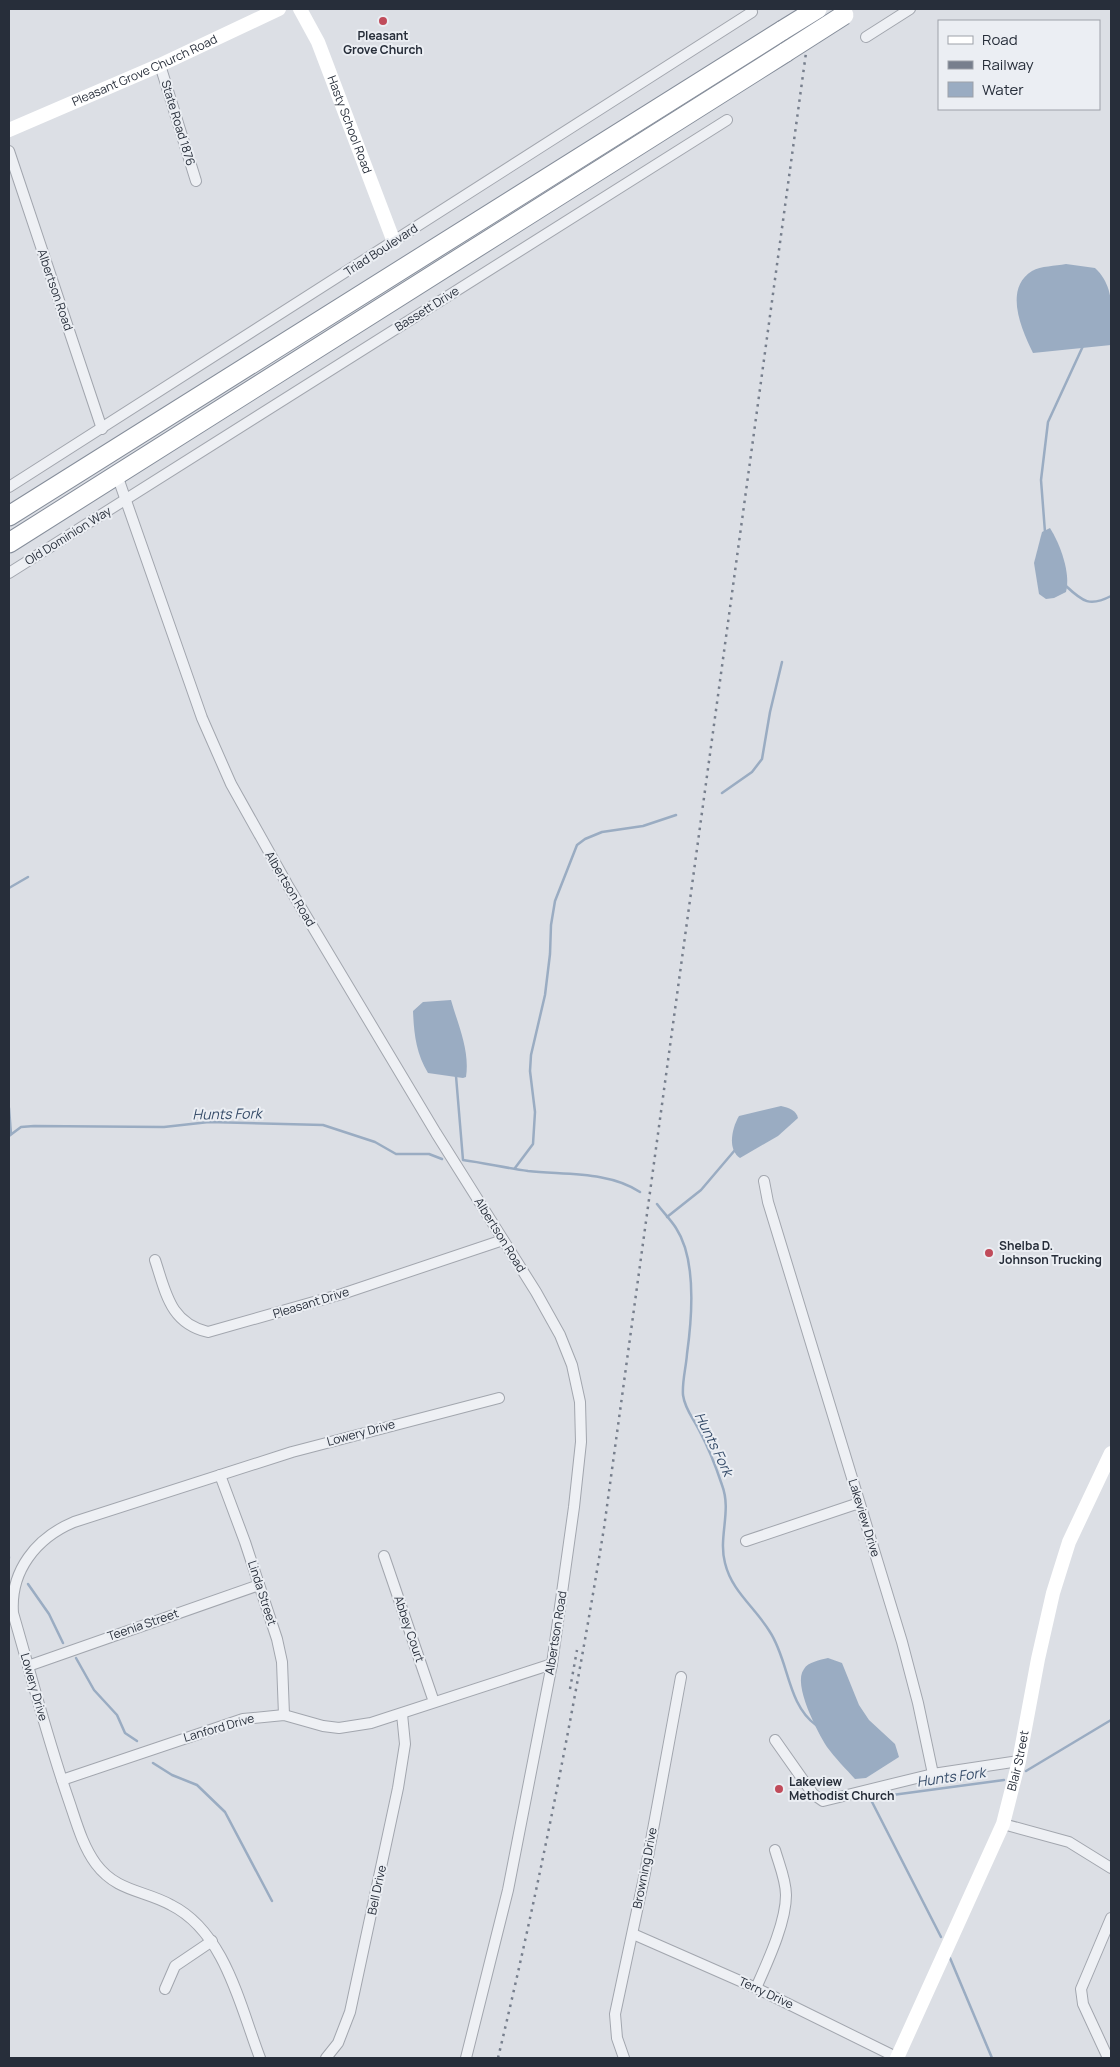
<svg xmlns="http://www.w3.org/2000/svg" width="1120" height="2067" viewBox="0 0 1120 2067" font-family="Manrope,sans-serif">
	<rect width="100%" height="100%" fill="#dcdfe5"/>
	<g fill="#9aacc2">
		<path d="M 1066,264 L 1095,268 C 1117,288 1111,318 1111,345 L 1033,353 C 1022,330 1003,289 1032,271 C 1041,266 1055,266 1066,264 Z"/>
		<path d="M 1050,528 C 1060,544 1071,573 1066,592 L 1054,598 L 1046,599 L 1039,594 L 1034,563 L 1042,532 Z"/>
		<path d="M 451,1000 C 458,1025 470,1050 466,1077 L 463,1078 L 428,1073 C 416,1053 414,1034 413,1011 L 423,1002 Z"/>
		<path d="M 781,1106 C 789,1108 796,1110 798,1118 L 778,1136 L 740,1158 C 727,1149 732,1128 739,1116 Z"/>
		<path d="M 828,1658 L 842,1663 L 859,1705 L 869,1720 L 895,1744 L 899,1757 L 866,1778 L 855,1779 C 846,1769 835,1758 827,1747 C 818,1733 792,1684 804,1669 C 808,1662 820,1660 828,1658 Z"/>
	</g>
	<g fill="none" stroke-linecap="round" stroke-linejoin="round">
		<g stroke="#9aacc2" stroke-width="2.5">
			<path d="M 1045,532 L 1041,480 L 1048,422 L 1083,346"/>
			<path d="M 1066,586 C 1083,602 1090,607 1111,596"/>
			<path d="M 722,793 L 752,772 L 762,759 L 770,712 L 782,662"/>
			<path d="M 9,888 L 28,877"/>
			<path d="M 456,1076 L 463,1160 C 485,1163 506,1168 528,1171 C 564,1175 609,1171 640,1192"/>
			<path d="M 9,1108 L 11,1134"/>
			<path d="M 9,1136 L 21,1127 L 34,1126 L 164,1127 L 209,1122 L 323,1125 L 375,1142 L 396,1154 L 429,1154 L 442,1159"/>
			<path d="M 515,1168 L 533,1144 L 535,1112 L 530,1071 L 531,1055 L 545,995 L 550,954 L 551,925 L 555,901 L 577,845 L 585,839 L 602,832 L 643,826 L 676,815"/>
			<path d="M 657,1204 C 663,1212 671,1220 676,1228 C 697,1260 692,1318 687,1354 C 686,1368 682,1381 683,1395 C 685,1410 694,1419 700,1432 C 709,1449 716,1467 722,1485 C 732,1511 718,1537 725,1563 C 732,1592 755,1607 770,1632 C 789,1661 787,1704 816,1725"/>
			<path d="M 667,1217 L 701,1190 L 735,1150"/>
			<path d="M 9,1557 L 9,1558"/>
			<path d="M 28,1584 L 49,1614 L 63,1643"/>
			<path d="M 76,1658 L 94,1690 L 117,1715 L 125,1733 L 137,1741"/>
			<path d="M 153,1763 L 172,1775 L 197,1785 L 225,1812 L 272,1901"/>
			<path d="M 1026,1771 L 1111,1720"/>
			<path d="M 941,1937 L 870,1798 L 1004,1780"/>
			<path d="M 950,1958 L 992,2058"/>
		</g>
		<g stroke="#a2a6ae" stroke-width="12">
			<g id="street">
				<path d="M 866,37 L 910,9"/>
				<path d="M 160,65 L 196,181"/>
				<path d="M 9,151 L 102,429"/>
				<path d="M 117,475 L 202,718 L 231,784 L 287,884 L 436,1133 L 536,1292 L 560,1335 L 572,1365 L 580,1402 L 581,1442 L 574,1507 L 552,1664 L 508,1890 L 466,2058"/>
				<path d="M 9,487 L 752,12"/>
				<path d="M 9,573 L 727,120"/>
				<path d="M 764,1181 L 768,1202 L 902,1642 L 918,1703 L 933,1774"/>
				<path d="M 155,1260 C 166,1293 170,1323 208,1332 L 342,1294 L 503,1240"/>
				<path d="M 220,1475 L 245,1542 L 277,1639 L 282,1662 L 284,1715"/>
				<path d="M 746,1541 L 859,1503"/>
				<path d="M 384,1556 L 434,1702"/>
				<path d="M 28,1666 L 259,1585"/>
				<path d="M 775,1740 L 813,1794 L 823,1801 L 933,1774 L 1019,1761"/>
				<path d="M 62,1780 L 243,1719 L 284,1715 L 323,1726 L 339,1728 L 371,1723 L 552,1664"/>
				<path d="M 1003,1824 L 1069,1842 L 1111,1868"/>
				<path d="M 633,1934 L 756,1988 L 898,2058"/>
				<path d="M 756,1988 C 767,1963 786,1923 786,1895 C 786,1880 779,1864 775,1850"/>
				<path d="M 165,1989 L 175,1966 L 212,1941"/>
				<path d="M 260,2058 C 240,2006 225,1932 171,1905 C 144,1890 117,1892 96,1864 C 82,1845 76,1821 68,1798 C 47,1737 31,1675 13,1613 C 10,1571 36,1538 74,1522 L 292,1452 L 499,1398"/>
				<path d="M 326,2058 L 338,2043 L 350,2012 L 398,1788 L 405,1744 L 402,1714"/>
				<path d="M 624,2058 L 617,2038 L 615,2014 L 645,1873 L 681,1677"/>
				<path d="M 1108,2058 L 1083,2004 L 1081,1989 L 1111,1918"/>
			</g>
		</g>
		<g stroke="#858d9a" stroke-width="21">
			<g id="highway">
				<path d="M 9,516 L 783,30"/>
				<path d="M 9,543 L 786,52"/>
			</g>
		</g>
		<use href="#street" stroke="#eef0f4" stroke-width="10"/>
		<g stroke="#fff" stroke-width="14">
			<path id="s1" d="M 300,9 L 318,42 L 394,242"/>
			<path id="s2" d="M 9,130 L 160,65 L 279,9"/>
			<path id="s3" d="M 897,2058 L 1003,1824 L 1019,1761 L 1038,1659 L 1053,1593 L 1069,1542 L 1111,1453"/>
		</g>
		<use href="#highway" stroke="#fff" stroke-width="19"/>
		<g stroke="#777f8d" stroke-width="2.5" stroke-dasharray="2.5 5" stroke-linecap="butt">
			<path d="M 570,1689 L 577,1650"/>
			<path d="M 498,2058 C 540,1883 575,1706 604,1528 L 812,9"/>
		</g>
		<g stroke="#858d9a" stroke-width="21" stroke-linecap="butt">
			<g id="highway-bridge">
				<path d="M 783,30 L 817,9"/>
				<path d="M 786,52 L 844,15"/>
			</g>
		</g>
		<use href="#highway-bridge" stroke="#fff" stroke-width="19"/>
	</g>
	<g fill="#c04b5a" stroke="#ebeef3" stroke-width="2">
		<circle cx="383" cy="21" r="5"/>
		<circle cx="989" cy="1253" r="5"/>
		<circle cx="779" cy="1789" r="5"/>
	</g>
	<g text-anchor="middle" stroke-width="4" stroke-linejoin="round" paint-order="stroke">
		<g font-size="12" font-weight="bold" fill="#272e3a" stroke="#ebeef3" text-anchor="start">
			<text x="383" y="40" text-anchor="middle">Pleasant<tspan x="383" dy="14">Grove Church</tspan></text>
			<text x="999" y="1250">Shelba D.<tspan x="999" dy="14">Johnson Trucking</tspan></text>
			<text x="789" y="1786">Lakeview<tspan x="789" dy="14">Methodist Church</tspan></text>
		</g>
		<g font-size="12" fill="#272e3a" stroke="#ebeef3">
			<text dy="4" stroke="none"><textPath href="#s2" startOffset="148">Pleasant Grove Church Road</textPath></text>
			<text transform="translate(178 123) rotate(73)" y="4">State Road 1876</text>
			<text dy="4" stroke="none"><textPath href="#s1" startOffset="126">Hasty School Road</textPath></text>
			<text transform="translate(381 250) rotate(-33)" y="4">Triad Boulevard</text>
			<text transform="translate(55 290) rotate(71)" y="4">Albertson Road</text>
			<text transform="translate(427 309) rotate(-32)" y="4">Bassett Drive</text>
			<text transform="translate(68 536) rotate(-32)" y="4">Old Dominion Way</text>
			<text transform="translate(290 889) rotate(59)" y="4">Albertson Road</text>
			<text transform="translate(500 1235) rotate(58)" y="4">Albertson Road</text>
			<text transform="translate(311 1303) rotate(-17)" y="4">Pleasant Drive</text>
			<text transform="translate(361 1433) rotate(-15)" y="4">Lowery Drive</text>
			<text transform="translate(864 1518) rotate(73)" y="4">Lakeview Drive</text>
			<text transform="translate(262 1593) rotate(72)" y="4">Linda Street</text>
			<text transform="translate(143 1625) rotate(-19)" y="4">Teenia Street</text>
			<text transform="translate(409 1629) rotate(71)" y="4">Abbey Court</text>
			<text transform="translate(556 1633) rotate(-81)" y="4">Albertson Road</text>
			<text transform="translate(34 1687) rotate(74)" y="4">Lowery Drive</text>
			<text transform="translate(219 1728) rotate(-16)" y="4">Lanford Drive</text>
			<text dy="4" stroke="none"><textPath href="#s3" startOffset="322">Blair Street</textPath></text>
			<text transform="translate(645 1868) rotate(-79)" y="4">Browning Drive</text>
			<text transform="translate(377 1890) rotate(-78)" y="4">Bell Drive</text>
			<text transform="translate(766 1993) rotate(25)" y="4">Terry Drive</text>
		</g>
		<g font-size="14" font-style="italic" fill="#364c69" stroke="#ebeef3">
			<text transform="translate(227 1114) rotate(-1)" y="5">Hunts Fork</text>
			<text transform="translate(714 1444) rotate(64)" y="5">Hunts Fork</text>
			<text transform="translate(951 1777) rotate(-8)" y="5">Hunts Fork</text>
		</g>
	</g>
	<rect width="1120" height="2067" fill="none" stroke="#272e3a" stroke-width="20"/>
	<rect x="938" y="20" width="162" height="90" fill="#ebeef3" stroke="#9da1a9"/>
	<rect x="948" y="36" width="25" height="8" fill="#ffffff" stroke="#9da1a9"/>
	<text x="982" y="45" font-size="15" fill="#272e3a">Road</text>
	<rect x="948" y="61" width="25" height="8" fill="#777f8d" stroke="#9da1a9"/>
	<text x="982" y="70" font-size="15" fill="#272e3a">Railway</text>
	<rect x="948" y="82" width="25" height="15" fill="#9aacc2" stroke="#9da1a9"/>
	<text x="982" y="95" font-size="15" fill="#272e3a">Water</text>
</svg>
